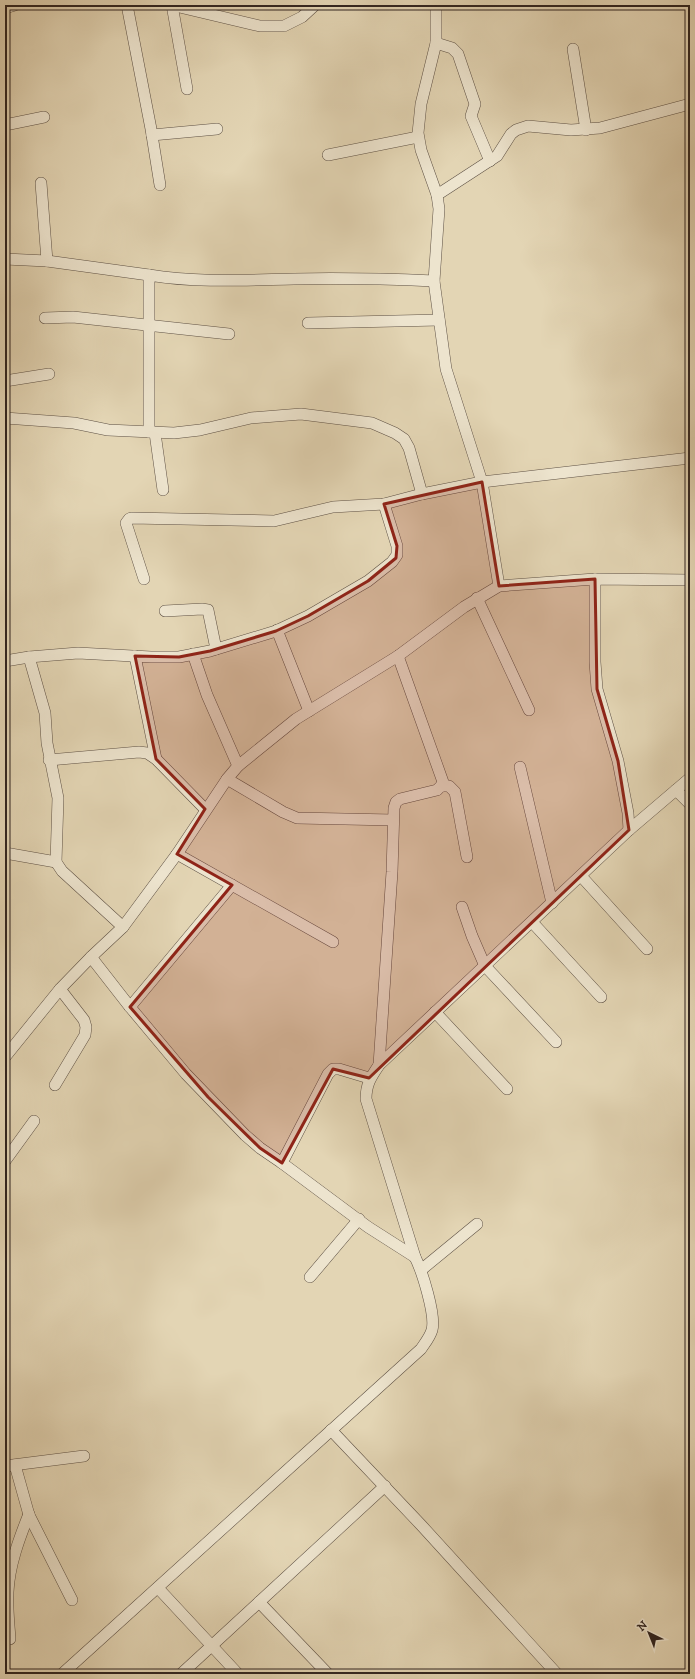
<svg xmlns="http://www.w3.org/2000/svg" width="695" height="1679" viewBox="0 0 695 1679" font-family="'IM FELL DW Pica',serif">
	<rect width="100%" height="100%" fill="#e3d5b4"/>
	<filter id="stains"><feTurbulence type="fractalNoise" baseFrequency=".005" numOctaves="4"/><feColorMatrix values="0 0 0 0 .2 0 0 0 0 .09 0 0 0 0 .02 0 0 0 .5 -.17"/></filter>
	<radialGradient id="worn" r=".72"><stop offset=".6" stop-color="#630" stop-opacity="0"/><stop offset="1" stop-color="#630" stop-opacity=".3"/></radialGradient>
	<g fill="none" stroke-linecap="round" stroke-linejoin="round">
		<g stroke="#5e5145" stroke-width="12">
			<g id="minor">
				<path d="M 127,5 L 151,129 L 160,185"/>
				<path d="M 171,5 L 260,26 L 284,26 L 302,17 L 315,5"/>
				<path d="M 172,5 L 187,89"/>
				<path d="M 436,5 L 436,43 L 421,104 L 418,133 L 421,150 L 437,195 L 439,209 L 434,281 L 446,369 L 482,482 L 499,586"/>
				<path d="M 5,8 L 15,5"/>
				<path d="M 436,43 L 452,48 L 458,54 L 475,104 L 471,116 L 490,161"/>
				<path d="M 573,49 L 586,130"/>
				<path d="M 5,125 L 44,117"/>
				<path d="M 152,135 L 217,129"/>
				<path d="M 328,155 L 418,137"/>
				<path d="M 41,183 L 47,261"/>
				<path d="M 437,195 L 497,156 L 511,134 L 516,130 L 528,126 L 571,130 L 600,128 L 690,104"/>
				<path d="M 5,259 L 47,261 L 149,275"/>
				<path d="M 45,318 L 73,317 L 229,334"/>
				<path d="M 308,323 L 439,320"/>
				<path d="M 5,381 L 49,374"/>
				<path d="M 5,418 L 74,423 L 108,430 L 174,433 L 200,430 L 251,418 L 301,414 L 372,423 L 395,433 L 404,439 L 409,448 L 422,494"/>
				<path d="M 149,432 L 149,275 C 196,283 246,280 294,279 C 341,278 387,279 434,281"/>
				<path d="M 155,433 L 163,490"/>
				<path d="M 144,579 L 126,523 L 129,519 L 131,518 L 274,521 L 333,507 L 384,504 L 422,494 L 482,482 L 690,458"/>
				<path d="M 595,579 L 595,662 L 597,689 L 618,761 L 628,813 L 629,830"/>
				<path d="M 477,598 L 529,710"/>
				<path d="M 165,611 L 202,609 L 208,610 L 216,649"/>
				<path d="M 277,630 L 309,711"/>
				<path d="M 193,654 L 207,695 L 238,766"/>
				<path d="M 135,656 L 156,759"/>
				<path d="M 29,657 L 45,713 L 47,743 L 58,798 L 56,862 L 62,871 L 123,927"/>
				<path d="M 5,661 L 29,657 L 78,653 L 151,657 L 179,657 L 210,651 L 276,631 L 308,616 L 368,581 L 392,562 L 397,555 L 397,546 L 384,504"/>
				<path d="M 49,760 L 139,752 L 147,753 L 156,759 L 205,809"/>
				<path d="M 520,767 L 552,903"/>
				<path d="M 227,779 L 283,812 L 297,818 L 393,820"/>
				<path d="M 441,786 L 449,786 L 455,792 L 467,857"/>
				<path d="M 676,790 L 690,804"/>
				<path d="M 5,853 L 56,862"/>
				<path d="M 177,854 L 333,942"/>
				<path d="M 581,876 L 647,949"/>
				<path d="M 462,907 L 472,936 L 485,966 L 556,1042"/>
				<path d="M 532,922 L 601,997"/>
				<path d="M 91,957 L 130,1007 L 186,1074 L 245,1135 L 260,1148 L 282,1163 L 368,1227 L 415,1257"/>
				<path d="M 130,1007 L 232,885"/>
				<path d="M 435,1012 L 507,1089"/>
				<path d="M 5,1057 L 60,989 L 91,957 L 123,927 L 177,854 L 227,779 L 238,766 L 296,719 L 398,656 L 464,607 L 499,586 L 595,579 L 690,580"/>
				<path d="M 379,1065 L 392,872 L 394,808 L 396,802 L 400,799 L 437,790 L 441,786 L 443,782 L 398,656"/>
				<path d="M 55,1085 L 85,1035 L 86,1027 L 84,1020 L 60,989"/>
				<path d="M 5,1161 L 34,1121"/>
				<path d="M 282,1163 L 328,1074 L 333,1069 L 339,1069 L 369,1078"/>
				<path d="M 421,1270 L 477,1224"/>
				<path d="M 310,1277 L 359,1219"/>
				<path d="M 331,1430 L 422,1526 L 557,1674"/>
				<path d="M 15,1465 L 29,1515 L 72,1600"/>
				<path d="M 5,1466 L 84,1456"/>
				<path d="M 158,1588 L 238,1674"/>
				<path d="M 259,1602 L 328,1674"/>
				<path d="M 10,1639 C 9,1624 7,1608 8,1592 C 9,1566 19,1539 29,1514"/>
				<path d="M 62,1674 L 421,1349 C 425,1343 430,1337 432,1330 C 436,1315 422,1271 415,1257 L 366,1099 C 366,1084 371,1077 379,1065 L 629,830 L 690,778"/>
				<path d="M 181,1674 L 385,1486"/>
			</g>
		</g>
		<use href="#minor" stroke="#ede4ce" stroke-width="11"/>
	</g>
	<path fill="#8f2418" fill-opacity="0.2" stroke="#8f2418" stroke-width="3" stroke-linejoin="round" d="M 482,482 L 499,586 L 595,579 L 597,689 L 618,761 L 629,830 L 369,1078 L 333,1069 L 282,1163 L 260,1148 L 208,1097 L 130,1007 L 232,885 L 177,854 L 205,809 L 156,759 L 135,656 L 179,657 L 210,651 L 276,631 L 308,616 L 368,581 L 396,558 L 397,546 L 384,504 Z"/>
	<rect width="695" height="1679" fill="none" stroke="#e3d5b4" stroke-width="20"/>
	<rect x="6" y="6" width="683" height="1667" fill="none" stroke="#312520" stroke-width="2"/>
	<rect x="10" y="10" width="675" height="1659" fill="none" stroke="#312520"/>
	<g transform="translate(649 1633) rotate(317)" stroke="#ede4ce" stroke-width="3" paint-order="stroke">
	<path d="M0-3L7 15L0 10L-7 15Z" fill="#312520"/>
	<text y="-6" font-size="11" font-weight="bold" text-anchor="middle" fill="#312520">N</text>
	</g>
	<rect width="100%" height="100%" filter="url(#stains)"/>
	<rect width="100%" height="100%" fill="url(#worn)"/>
</svg>
